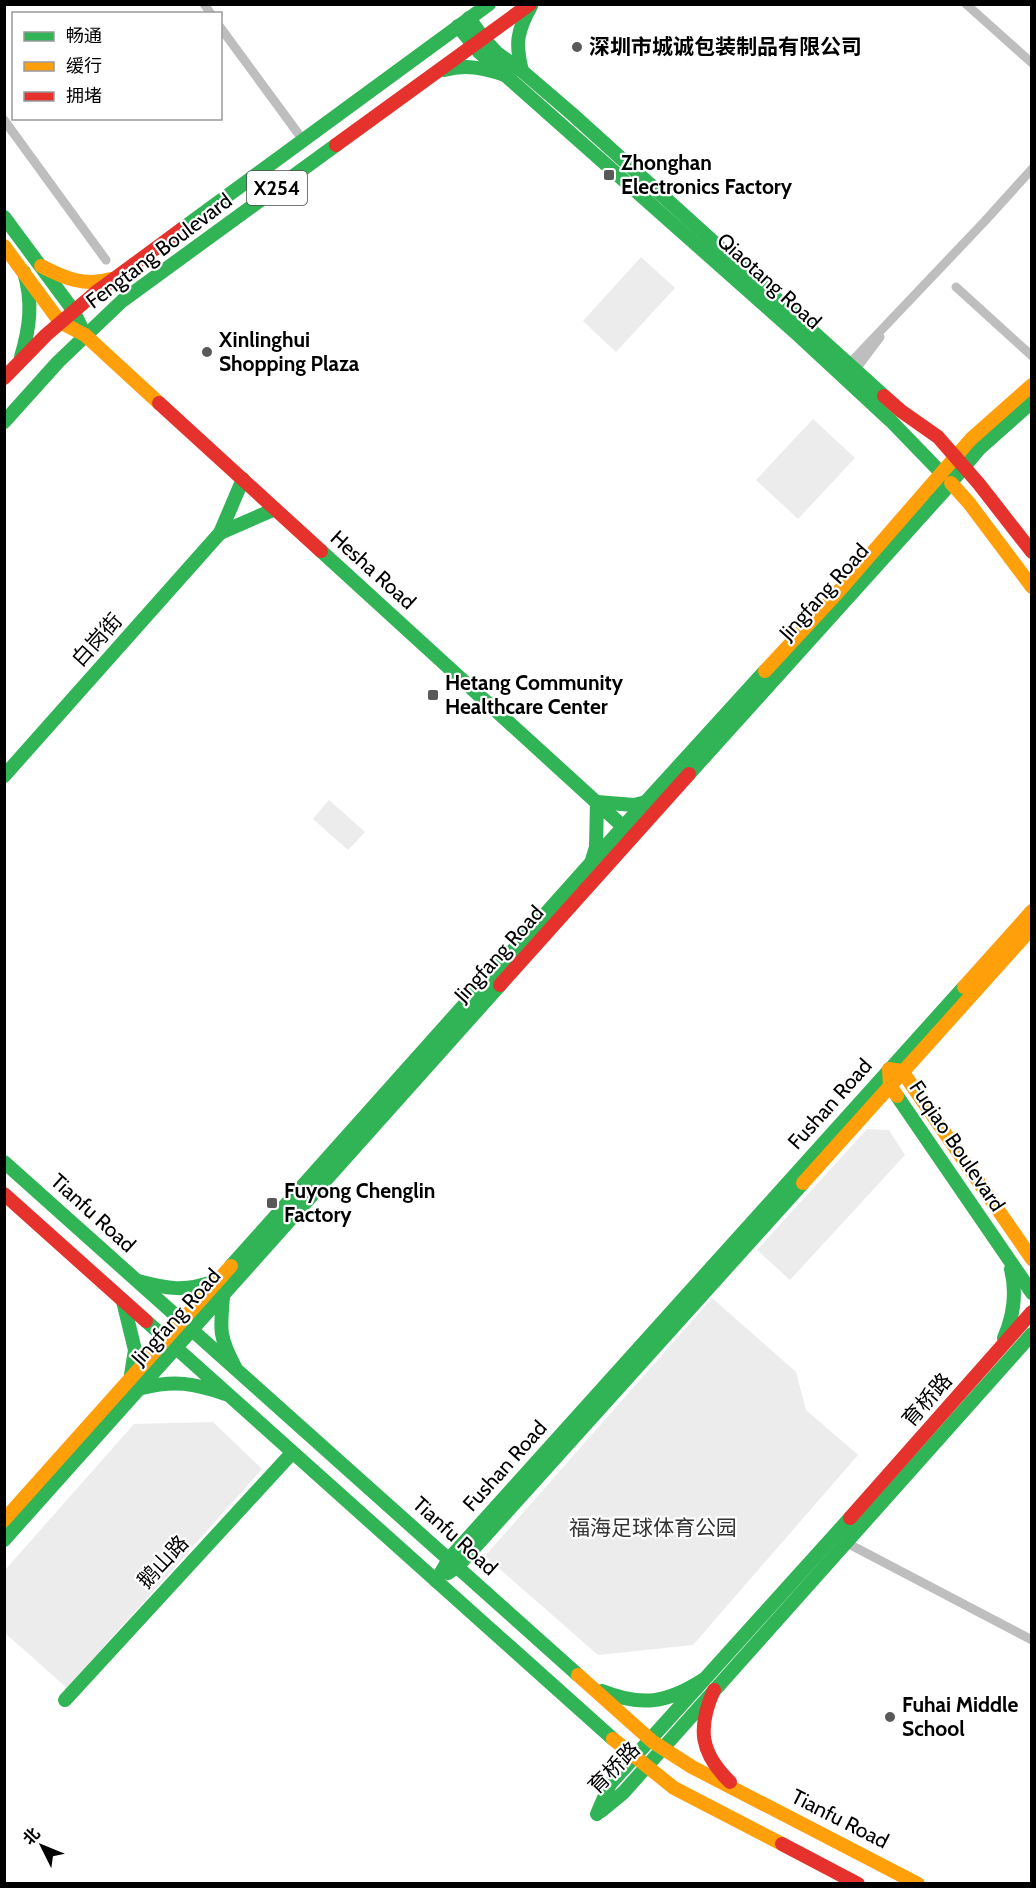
<svg xmlns="http://www.w3.org/2000/svg" width="1036" height="1888" viewBox="0 0 1036 1888" font-family="Cabin,'Noto Sans SC',sans-serif">
	<rect width="100%" height="100%" fill="#fff"/>
	<g fill="#ececec">
		<path d="M 641,257 L 675,288 L 616,352 L 583,321 Z"/>
		<path d="M 813,419 L 855,458 L 798,519 L 756,480 Z"/>
		<path d="M 329,800 L 365,832 L 348,850 L 313,819 Z"/>
		<path d="M 867,1129 L 889,1130 L 905,1155 L 790,1280 L 757,1250 Z"/>
		<path d="M 712,1298 L 796,1372 L 806,1410 L 858,1455 L 693,1645 L 598,1655 L 485,1556 Z"/>
		<path d="M 213,1422 L 262,1469 L 67,1688 L 5,1633 L 5,1570 L 134,1424 Z"/>
	</g>
	<g fill="none" stroke-linecap="round" stroke-linejoin="round">
		<g stroke="#bebebe" stroke-width="9">
			<path d="M 204,4 L 211,14"/>
			<path d="M 966,4 L 1032,63"/>
			<path d="M 220,27 L 303,140"/>
			<path d="M 4,120 L 106,260"/>
			<path d="M 956,287 L 1032,356"/>
			<path d="M 850,363 L 984,222 L 1032,169"/>
			<path d="M 856,369 L 880,337"/>
			<path d="M 845,1542 L 1032,1640"/>
		</g>
		<g stroke="#30b455" stroke-width="14">
			<path d="M 469,18 L 484,39 L 497,53 L 522,71 L 571,113 L 884,396"/>
			<path d="M 458,26 L 479,52 L 796,333 L 891,421 L 951,483"/>
			<path d="M 444,70 C 466,64 484,68 505,75"/>
			<path d="M 522,71 C 515,43 517,31 531,6"/>
			<path d="M 4,217 L 73,310 L 85,335"/>
			<path d="M 182,229 L 489,4"/>
			<path d="M 21,357 C 30,327 33,302 24,272"/>
			<path d="M 4,422 L 58,362 L 122,301 L 336,145"/>
			<path d="M 220,533 L 275,509"/>
			<path d="M 321,551 L 629,832"/>
			<path d="M 689,774 L 944,491 L 979,449 L 1032,402"/>
			<path d="M 4,776 L 220,533 L 243,479"/>
			<path d="M 592,860 L 596,847 L 597,802 L 634,805 L 646,802"/>
			<path d="M 897,1096 L 1032,1293"/>
			<path d="M 4,1162 L 578,1675"/>
			<path d="M 231,1266 L 623,827 L 765,671"/>
			<path d="M 138,1281 C 168,1289 185,1292 215,1281"/>
			<path d="M 223,1297 C 220,1330 219,1337 235,1367"/>
			<path d="M 123,1301 L 135,1350 L 130,1381"/>
			<path d="M 146,1321 L 613,1739"/>
			<path d="M 1004,1338 C 1014,1315 1017,1293 1011,1269"/>
			<path d="M 142,1388 C 174,1380 194,1383 225,1394"/>
			<path d="M 4,1540 L 500,985"/>
			<path d="M 448,1573 L 458,1566 L 803,1183"/>
			<path d="M 436,1581 L 449,1559 L 964,987"/>
			<path d="M 602,1691 C 642,1707 667,1703 703,1680"/>
			<path d="M 65,1700 L 292,1453"/>
			<path d="M 601,1811 L 623,1793 L 1032,1334"/>
			<path d="M 597,1814 L 610,1784 L 850,1518"/>
		</g>
		<g stroke="#ff9f0a" stroke-width="14">
			<path d="M 4,246 L 60,322 L 85,335 L 159,403"/>
			<path d="M 41,266 C 64,278 85,287 111,279"/>
			<path d="M 951,483 L 969,503 L 1032,587"/>
			<path d="M 765,671 L 839,591 L 971,439 L 1032,385"/>
			<path d="M 964,987 L 1032,911"/>
			<path d="M 897,1096 L 890,1085 L 889,1069 L 902,1071 L 1032,1259"/>
			<path d="M 803,1183 L 1032,928"/>
			<path d="M 4,1520 L 231,1266"/>
			<path d="M 578,1675 L 653,1742 L 692,1767 L 918,1884"/>
			<path d="M 613,1739 L 674,1788 L 782,1844"/>
		</g>
		<g stroke="#e5322d" stroke-width="14">
			<path d="M 336,145 L 530,4"/>
			<path d="M 4,378 L 46,335 L 95,293 L 182,229"/>
			<path d="M 884,396 L 901,411 L 938,437 L 979,484 L 1032,552"/>
			<path d="M 159,403 L 321,551"/>
			<path d="M 500,985 L 689,774"/>
			<path d="M 4,1194 L 146,1321"/>
			<path d="M 850,1518 L 1032,1312"/>
			<path d="M 714,1690 C 697,1728 700,1753 730,1782"/>
			<path d="M 782,1844 L 858,1884"/>
		</g>
	</g>
	<g fill="#595959" stroke="#fff" stroke-width="2">
		<circle cx="577" cy="47" r="6"/>
		<rect x="603" y="169" width="12" height="12" rx="3"/>
		<circle cx="207" cy="352" r="6"/>
		<rect x="427" y="689" width="12" height="12" rx="3"/>
		<rect x="266" y="1197" width="12" height="12" rx="3"/>
		<circle cx="890" cy="1717" r="6"/>
	</g>
	<g text-anchor="middle" stroke-width="4.5" stroke-linejoin="round" paint-order="stroke">
		<rect fill="#fff" stroke="#4c4c4c" stroke-width="1.5" x="247" y="171" width="60" height="34" rx="4.5"/>
		<g font-size="20" font-weight="bold" fill="#000">
			<text x="277" y="195">X254</text>
		</g>
		<g font-size="21" font-weight="bold" fill="#000" stroke="#fff" text-anchor="start">
			<text x="589" y="54">深圳市城诚包装制品有限公司</text>
			<text x="621" y="170">Zhonghan<tspan x="621" dy="24">Electronics Factory</tspan></text>
			<text x="219" y="347">Xinlinghui<tspan x="219" dy="24">Shopping Plaza</tspan></text>
			<text x="445" y="690">Hetang Community<tspan x="445" dy="24">Healthcare Center</tspan></text>
			<text x="284" y="1198">Fuyong Chenglin<tspan x="284" dy="24">Factory</tspan></text>
			<text x="902" y="1712">Fuhai Middle<tspan x="902" dy="24">School</tspan></text>
		</g>
		<g font-size="21" fill="#000" stroke="#fff">
			<text transform="translate(159 251) rotate(-37)" y="7">Fengtang Boulevard</text>
			<text transform="translate(769 281) rotate(42)" y="7">Qiaotang Road</text>
			<text transform="translate(373 570) rotate(42)" y="7">Hesha Road</text>
			<text transform="translate(824 592) rotate(-48)" y="7">Jingfang Road</text>
			<text transform="translate(97 640) rotate(-48)" y="7">白岗街</text>
			<text transform="translate(499 954) rotate(-48)" y="7">Jingfang Road</text>
			<text transform="translate(830 1104) rotate(-48)" y="7">Fushan Road</text>
			<text transform="translate(957 1146) rotate(56)" y="7">Fuqiao Boulevard</text>
			<text transform="translate(93 1213) rotate(42)" y="7">Tianfu Road</text>
			<text transform="translate(176 1317) rotate(-48)" y="7">Jingfang Road</text>
			<text transform="translate(927 1400) rotate(-49)" y="7">育桥路</text>
			<text transform="translate(505 1466) rotate(-48)" y="7">Fushan Road</text>
			<text transform="translate(455 1536) rotate(42)" y="7">Tianfu Road</text>
			<text transform="translate(163 1562) rotate(-47)" y="7">鹅山路</text>
			<text transform="translate(614 1768) rotate(-45)" y="7">育桥路</text>
			<text transform="translate(840 1819) rotate(27)" y="7">Tianfu Road</text>
		</g>
		<g font-size="21" fill="#333" stroke="#fff">
			<text x="653" y="1535">福海足球体育公园</text>
		</g>
	</g>
	<rect width="1036" height="1888" fill="none" stroke="#000000" stroke-width="12"/>
	<rect x="12" y="12" width="210" height="108" fill="#ffffff" stroke="#999999" stroke-width="1.5"/>
	<rect x="24" y="32" width="30" height="9" fill="#30b455" stroke="#999999" stroke-width="1.5"/>
	<text x="66" y="42" font-size="18" fill="#000000">畅通</text>
	<rect x="24" y="62" width="30" height="9" fill="#ff9f0a" stroke="#999999" stroke-width="1.5"/>
	<text x="66" y="72" font-size="18" fill="#000000">缓行</text>
	<rect x="24" y="92" width="30" height="9" fill="#e5322d" stroke="#999999" stroke-width="1.5"/>
	<text x="66" y="102" font-size="18" fill="#000000">拥堵</text>
	<g transform="translate(42 1846) rotate(313)" stroke="#ffffff" stroke-width="4.5" paint-order="stroke">
	<path d="M0-4.5L10 22L0 15L-10 22Z" fill="#000000"/>
	<text y="-9" font-size="16" font-weight="bold" text-anchor="middle" fill="#000000">北</text>
	</g>
</svg>
